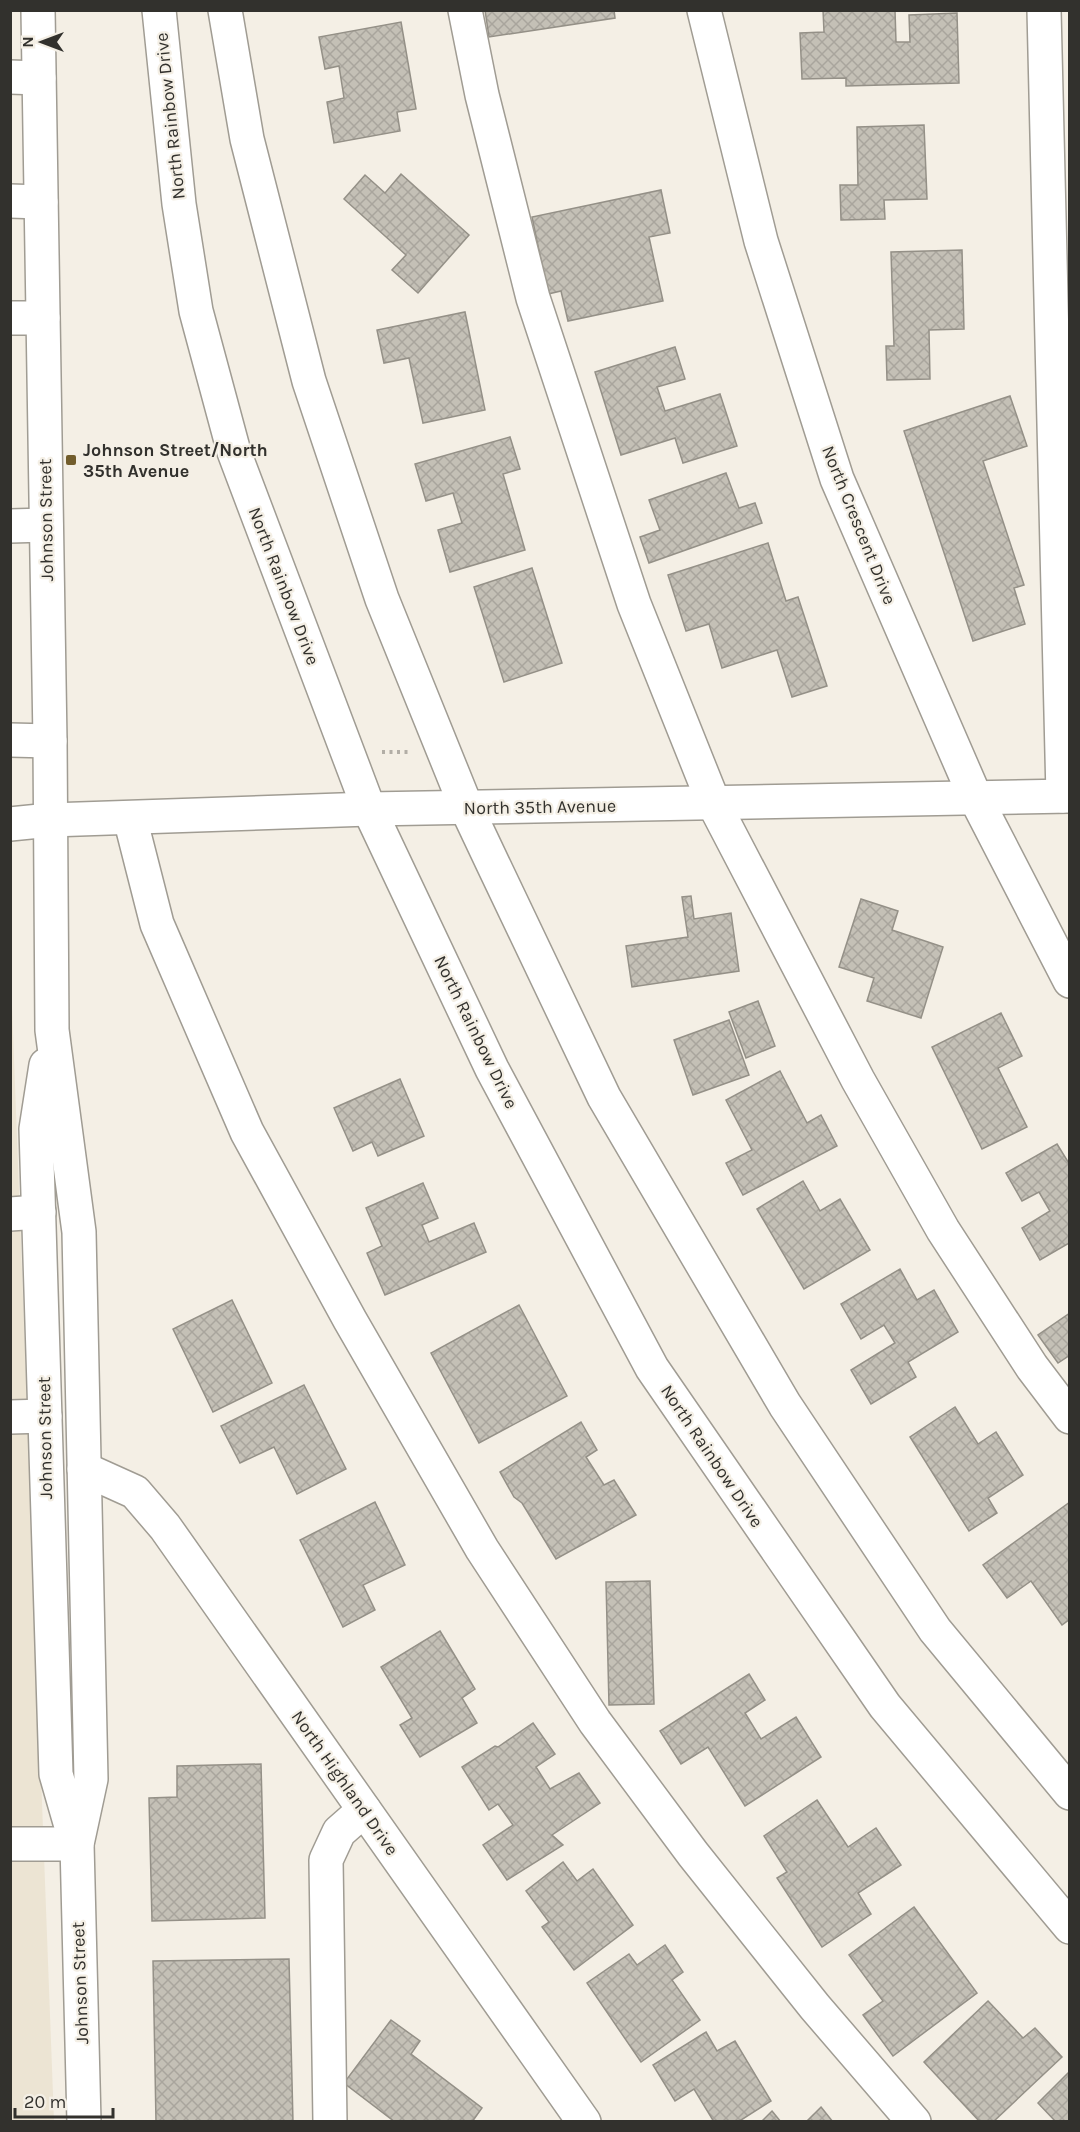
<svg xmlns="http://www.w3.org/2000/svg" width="1080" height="2132" viewBox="0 0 1080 2132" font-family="Karla,sans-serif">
	<defs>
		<pattern id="building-cross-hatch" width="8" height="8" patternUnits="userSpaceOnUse" patternTransform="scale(1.5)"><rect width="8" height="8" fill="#c4c0b6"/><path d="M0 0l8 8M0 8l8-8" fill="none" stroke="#a9a59d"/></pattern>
	</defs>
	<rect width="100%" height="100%" fill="#f4efe5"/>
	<path fill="#ece4d3" d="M 10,952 L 54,2121 L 54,2122 L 10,2121 Z"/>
	<g fill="url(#building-cross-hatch)" stroke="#949087" stroke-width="1.5">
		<path d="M 485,10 L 614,10 L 615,18 L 489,37 Z"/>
		<path d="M 823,10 L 895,10 L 896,42 L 910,42 L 909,15 L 957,13 L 959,83 L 846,86 L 846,78 L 802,79 L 800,33 L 824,32 Z"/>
		<path d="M 401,22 L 416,109 L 397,112 L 400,131 L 334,143 L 327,102 L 344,98 L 339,66 L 325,69 L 319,37 Z"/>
		<path d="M 924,125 L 927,199 L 884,200 L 885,219 L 841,220 L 840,185 L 858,185 L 857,127 Z"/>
		<path d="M 401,174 L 469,235 L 418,293 L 392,270 L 406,255 L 344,199 L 365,175 L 385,193 Z"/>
		<path d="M 661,190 L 670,233 L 649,237 L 663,301 L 568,321 L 561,291 L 548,294 L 532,217 Z"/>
		<path d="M 962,250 L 964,329 L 929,330 L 930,379 L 887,380 L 886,346 L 894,346 L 891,252 Z"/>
		<path d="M 465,312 L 485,410 L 423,423 L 409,358 L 384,363 L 377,330 Z"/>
		<path d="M 675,347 L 685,379 L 657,387 L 665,411 L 720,394 L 737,446 L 683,463 L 675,438 L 621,455 L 595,372 Z"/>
		<path d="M 1010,396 L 1027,446 L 983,461 L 1024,585 L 1014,588 L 1025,624 L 973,641 L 904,431 Z"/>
		<path d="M 510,437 L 520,469 L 503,474 L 525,550 L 450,572 L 438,530 L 462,523 L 453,493 L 426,501 L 415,464 Z"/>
		<path d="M 726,473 L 739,508 L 755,503 L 762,523 L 649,563 L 640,537 L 660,530 L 649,500 Z"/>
		<path d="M 768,543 L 786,601 L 798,597 L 827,686 L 792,697 L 777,650 L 722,668 L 709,624 L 686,631 L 668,575 Z"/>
		<path d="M 532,568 L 562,663 L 504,682 L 474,587 Z"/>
		<path d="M 691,896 L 694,919 L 731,913 L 739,971 L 632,987 L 626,946 L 688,937 L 682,897 Z"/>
		<path d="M 861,899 L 898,911 L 892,930 L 943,947 L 921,1018 L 867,1001 L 874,978 L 839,967 Z"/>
		<path d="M 758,1001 L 775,1046 L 746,1058 L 729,1012 Z"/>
		<path d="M 1001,1013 L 1022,1056 L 998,1068 L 1027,1127 L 982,1149 L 932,1047 Z"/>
		<path d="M 729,1020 L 749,1075 L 693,1095 L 674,1040 Z"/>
		<path d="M 780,1071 L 807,1123 L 821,1115 L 837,1146 L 743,1195 L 726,1163 L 752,1150 L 726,1100 Z"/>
		<path d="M 400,1079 L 424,1136 L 378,1156 L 372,1142 L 353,1151 L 334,1108 Z"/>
		<path d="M 1057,1144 L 1070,1165 L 1070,1245 L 1069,1243 L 1040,1260 L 1022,1228 L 1050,1211 L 1039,1192 L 1022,1201 L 1006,1173 Z"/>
		<path d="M 803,1181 L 820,1211 L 840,1199 L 870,1250 L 804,1289 L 757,1209 Z"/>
		<path d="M 423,1183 L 438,1218 L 422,1225 L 429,1242 L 474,1223 L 486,1252 L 385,1295 L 367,1253 L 382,1246 L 366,1208 Z"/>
		<path d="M 900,1269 L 917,1300 L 934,1290 L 958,1332 L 908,1362 L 916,1377 L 871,1404 L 851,1370 L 895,1343 L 884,1325 L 861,1339 L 841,1304 Z"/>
		<path d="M 232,1300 L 272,1383 L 213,1412 L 173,1329 Z"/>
		<path d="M 519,1305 L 567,1396 L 479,1443 L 431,1353 Z"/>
		<path d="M 1070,1313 L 1070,1355 L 1058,1363 L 1038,1335 Z"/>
		<path d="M 304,1385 L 346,1469 L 297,1494 L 274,1447 L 240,1463 L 221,1426 Z"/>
		<path d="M 955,1407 L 978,1444 L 996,1432 L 1023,1475 L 988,1498 L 997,1513 L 969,1531 L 910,1437 Z"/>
		<path d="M 581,1422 L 597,1450 L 586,1457 L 604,1485 L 614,1480 L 636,1515 L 556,1559 L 522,1503 L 514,1497 L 500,1472 Z"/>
		<path d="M 375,1502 L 405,1565 L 363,1585 L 375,1610 L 343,1627 L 300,1540 Z"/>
		<path d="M 1070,1502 L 1070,1619 L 1062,1625 L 1031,1581 L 1007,1598 L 983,1565 Z"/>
		<path d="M 650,1581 L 654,1704 L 609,1705 L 606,1582 Z"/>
		<path d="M 440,1631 L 475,1689 L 462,1698 L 477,1723 L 420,1757 L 400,1725 L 412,1718 L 381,1667 Z"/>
		<path d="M 749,1674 L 765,1700 L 745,1713 L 761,1739 L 796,1717 L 821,1757 L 745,1806 L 708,1747 L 681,1764 L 660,1731 Z"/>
		<path d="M 533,1723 L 555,1754 L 536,1767 L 550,1789 L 579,1773 L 600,1803 L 552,1835 L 563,1845 L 507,1880 L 483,1845 L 513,1825 L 498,1804 L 489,1810 L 462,1767 L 495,1746 L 498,1747 Z"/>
		<path d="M 261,1764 L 265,1918 L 152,1921 L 149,1798 L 177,1797 L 177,1766 Z"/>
		<path d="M 817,1800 L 848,1847 L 876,1828 L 901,1865 L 858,1893 L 871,1914 L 822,1947 L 777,1878 L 787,1872 L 764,1836 Z"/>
		<path d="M 563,1862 L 577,1881 L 593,1869 L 633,1925 L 574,1970 L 542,1927 L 549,1922 L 526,1891 Z"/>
		<path d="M 914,1907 L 977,1993 L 893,2056 L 863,2015 L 883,2001 L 849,1955 Z"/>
		<path d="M 665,1945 L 683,1972 L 672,1980 L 700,2020 L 641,2062 L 587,1983 L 629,1954 L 637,1965 Z"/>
		<path d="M 289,1959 L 293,2122 L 156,2122 L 153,1961 Z"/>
		<path d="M 988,2001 L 1023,2038 L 1035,2028 L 1062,2057 L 993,2122 L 980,2122 L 924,2062 Z"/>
		<path d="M 391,2020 L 420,2041 L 411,2054 L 482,2108 L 472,2122 L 395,2122 L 344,2083 Z"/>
		<path d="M 706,2032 L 717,2051 L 735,2041 L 771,2101 L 738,2122 L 714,2122 L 694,2089 L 675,2101 L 653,2065 Z"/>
		<path d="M 1070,2071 L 1070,2122 L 1056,2122 L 1038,2103 Z"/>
		<path d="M 821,2107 L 833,2122 L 806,2122 Z"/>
		<path d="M 772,2111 L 781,2122 L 761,2122 Z"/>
	</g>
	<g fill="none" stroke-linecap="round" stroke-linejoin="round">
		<g stroke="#a09c93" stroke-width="36">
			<g id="minor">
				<path d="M 38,10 L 50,741 L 52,1030 L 79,1232 L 91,1779 L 77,1844 L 84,2122"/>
				<path d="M 159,10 L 179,204 L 196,311 L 234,452 L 369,809 L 492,1069 L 652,1368 L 885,1706 L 1070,1927"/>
				<path d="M 225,10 L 247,139 L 309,381 L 382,599 L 467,809 L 493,864 L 604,1097 L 785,1405 L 935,1630 L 1070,1793"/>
				<path d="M 465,10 L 482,95 L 533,298 L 634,604 L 714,804 L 858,1080 L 943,1230 L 1032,1367 L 1070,1417"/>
				<path d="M 704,10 L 761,241 L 837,479 L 976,799 L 1070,981"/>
				<path d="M 1044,10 L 1063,796"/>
				<path d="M 10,77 L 39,78"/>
				<path d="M 10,201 L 41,202"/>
				<path d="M 10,318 L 43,318"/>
				<path d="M 10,526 L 46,525"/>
				<path d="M 10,740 L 50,741"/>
				<path d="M 130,818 L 157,924 L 247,1132 L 350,1320 L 482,1549 L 595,1722 L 693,1854 L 815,2007 L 914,2122"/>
				<path d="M 10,824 L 50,820 L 369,809 L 1070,796"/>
				<path d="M 46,1065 L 36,1129 L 56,1774 L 75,1840"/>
				<path d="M 10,1214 L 39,1212"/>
				<path d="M 10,1417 L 45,1416"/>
				<path d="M 84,1469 L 135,1492 L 165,1527 L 584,2122"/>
				<path d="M 10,1844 L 77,1844"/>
				<path d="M 330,2122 L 326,1860 L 339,1832 L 364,1810"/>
			</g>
		</g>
		<path stroke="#b2aea6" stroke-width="4" stroke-dasharray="3 4.5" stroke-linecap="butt" d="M 382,752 L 410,752"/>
		<use href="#minor" stroke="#fff" stroke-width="33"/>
	</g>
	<rect fill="#725d2c" stroke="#f4efe5" stroke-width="2" x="65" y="454" width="12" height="12" rx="3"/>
	<g text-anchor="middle" stroke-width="4.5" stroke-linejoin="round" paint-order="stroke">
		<g font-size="18" fill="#32312d" stroke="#f4efe5">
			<text transform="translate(170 116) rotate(-96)" y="6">North Rainbow Drive</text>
			<text transform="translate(46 520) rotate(-91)" y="6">Johnson Street</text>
			<text transform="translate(859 525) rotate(68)" y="6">North Crescent Drive</text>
			<text transform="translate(284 586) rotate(69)" y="6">North Rainbow Drive</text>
			<text transform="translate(540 807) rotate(-1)" y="6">North 35th Avenue</text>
			<text transform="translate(476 1032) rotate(64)" y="6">North Rainbow Drive</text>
			<text transform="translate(45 1438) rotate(-91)" y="6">Johnson Street</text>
			<text transform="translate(712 1456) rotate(56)" y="6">North Rainbow Drive</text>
			<text transform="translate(345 1783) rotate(55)" y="6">North Highland Drive</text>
			<text transform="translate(80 1983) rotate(-92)" y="6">Johnson Street</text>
		</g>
		<g font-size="18" font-weight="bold" fill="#32312d" stroke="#f4efe5" text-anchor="start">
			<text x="83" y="456">Johnson Street/North<tspan x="83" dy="21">35th Avenue</tspan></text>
		</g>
	</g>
	<rect width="1080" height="2132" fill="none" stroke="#32312d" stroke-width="24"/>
	<g transform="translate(42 42) rotate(270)" stroke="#f4efe5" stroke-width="4.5" paint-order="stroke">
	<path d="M0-4.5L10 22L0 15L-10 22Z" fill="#32312d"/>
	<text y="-9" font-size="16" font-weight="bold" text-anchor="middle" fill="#32312d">N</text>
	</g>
	<path d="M15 2108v9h98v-9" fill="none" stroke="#32312d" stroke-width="3"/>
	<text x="24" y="2108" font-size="18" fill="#32312d" stroke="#f4efe5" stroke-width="4.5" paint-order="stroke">20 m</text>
</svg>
